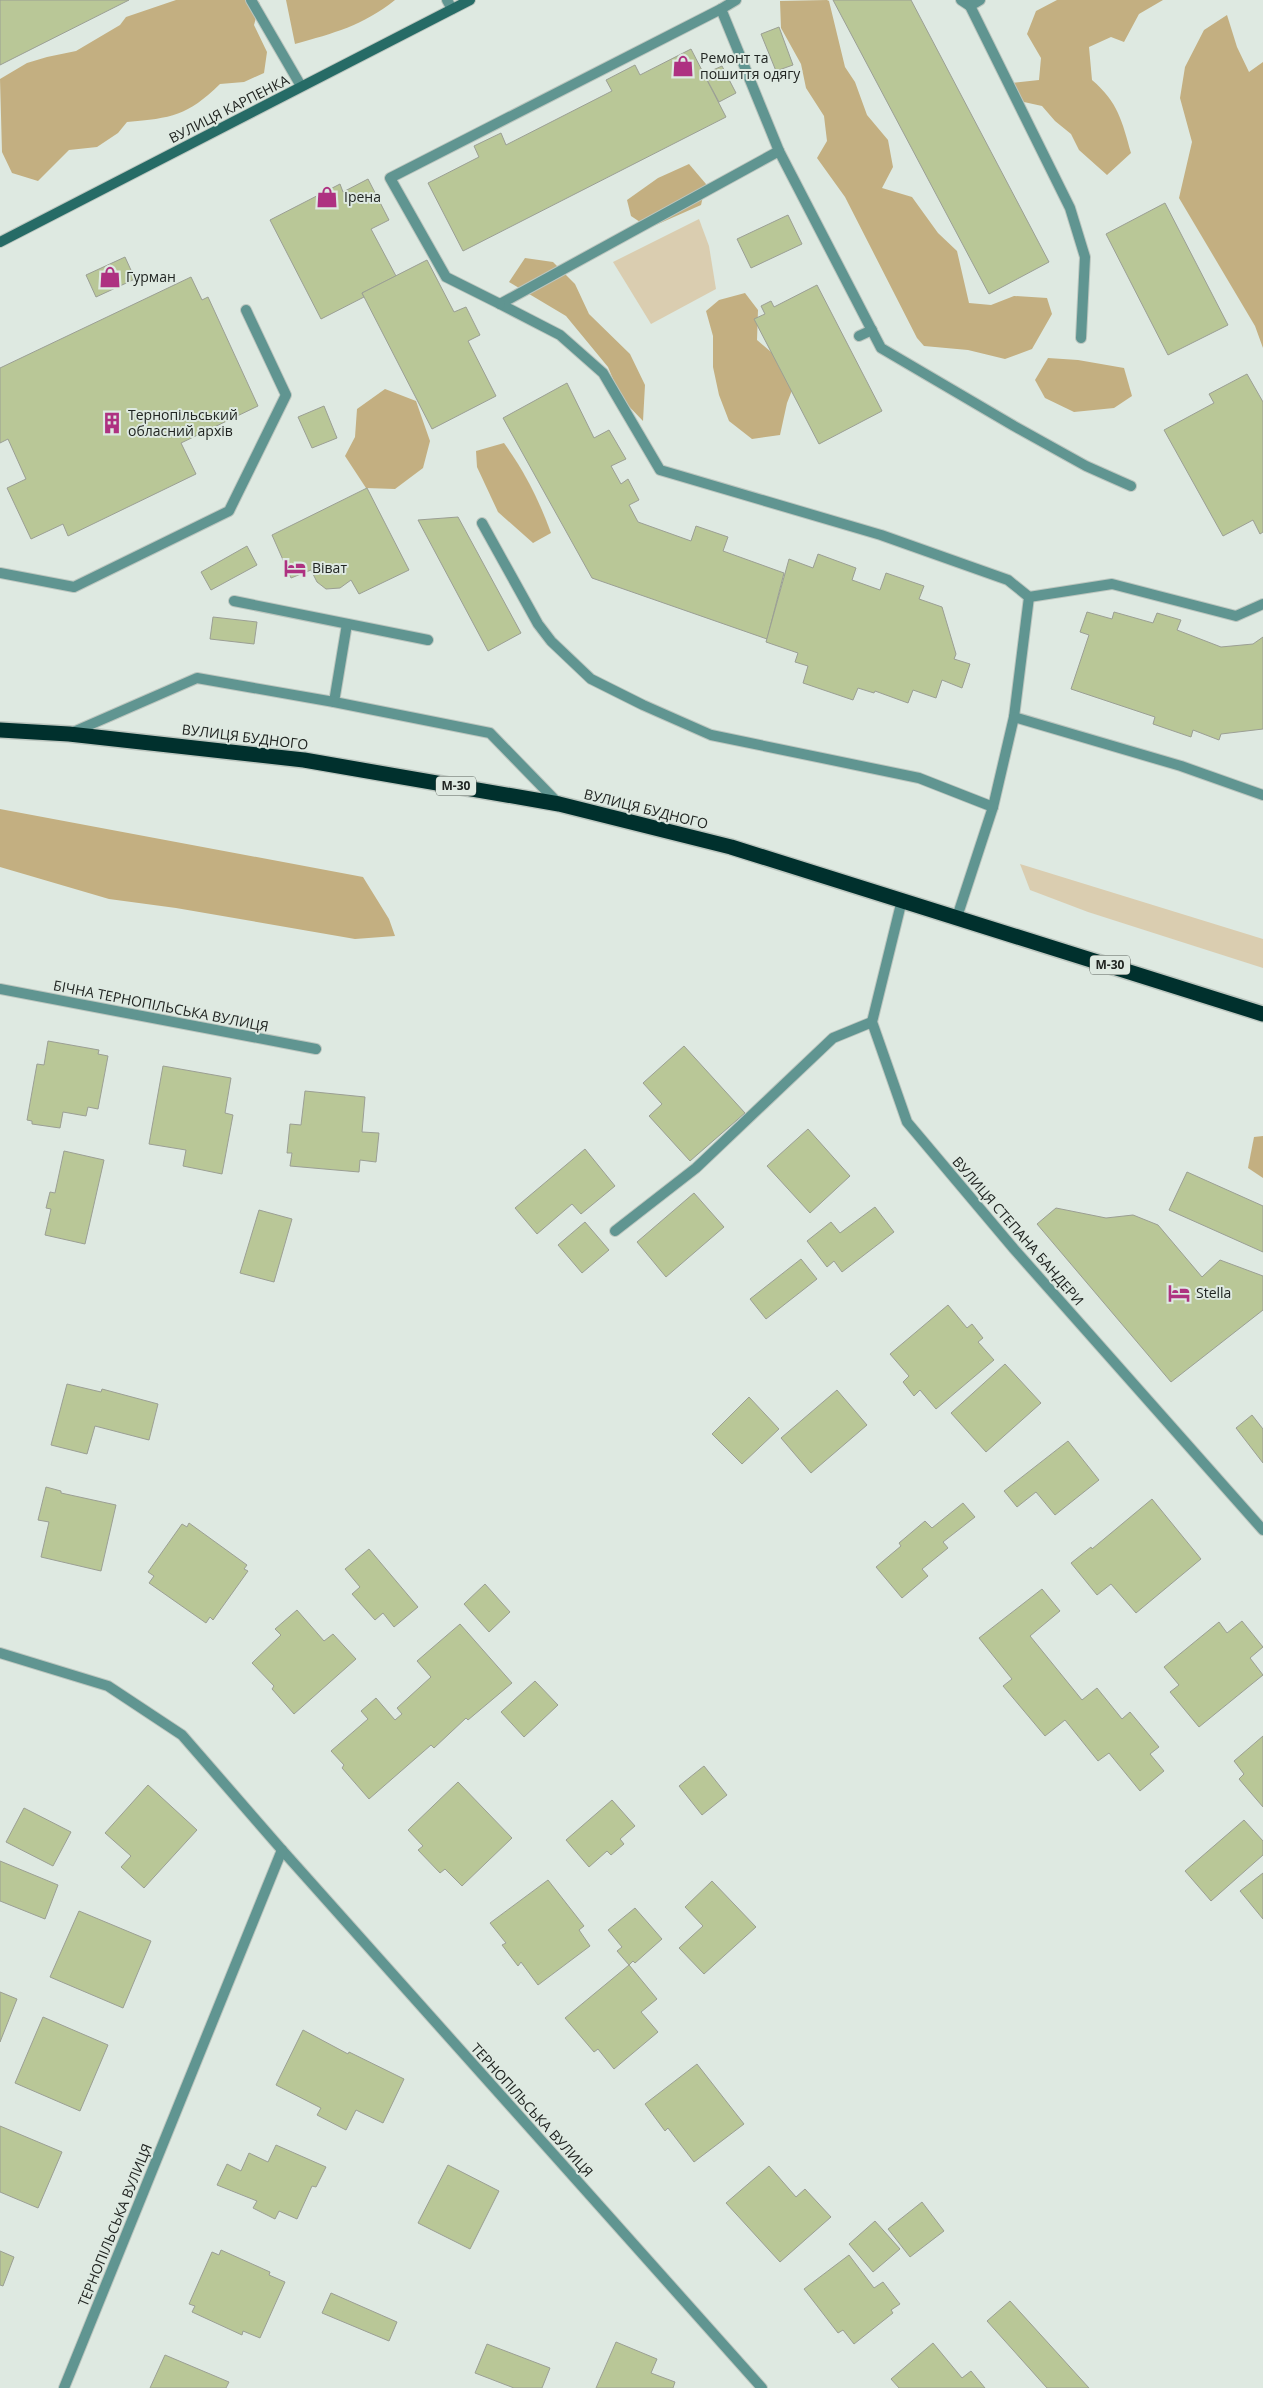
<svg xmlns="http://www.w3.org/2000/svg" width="1263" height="2388" viewBox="0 0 1263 2388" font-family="'Open Sans',sans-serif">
	<rect width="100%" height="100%" fill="#dee9e1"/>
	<g fill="#dacdb0">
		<path d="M 699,219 L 709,246 L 716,289 L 651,324 L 613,262 Z"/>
		<path d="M 1020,864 L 1263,939 L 1263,968 L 1088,912 L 1030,890 Z"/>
	</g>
	<g fill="#c3af81">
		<path d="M 176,0 L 256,0 L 260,3 L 254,25 L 267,52 L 264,73 L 244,82 L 220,84 C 187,116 172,118 127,122 L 118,133 L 97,147 L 69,150 L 38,181 L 12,173 L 2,152 L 0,79 L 27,63 L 47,57 L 76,51 L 120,25 L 126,17 Z"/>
		<path d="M 286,0 L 395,0 C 362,26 334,33 295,44 Z"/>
		<path d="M 827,0 L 829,1 L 845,67 L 855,82 L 867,115 L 888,140 L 893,167 L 882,188 L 912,197 L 938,233 L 957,251 L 969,303 L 991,305 L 1014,296 L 1047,298 L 1052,314 L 1032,349 L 1005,359 L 968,350 L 924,346 L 917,338 L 845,197 L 817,158 L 827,141 L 824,116 L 806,88 L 801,64 L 781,28 L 780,1 Z"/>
		<path d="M 1057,0 L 1163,0 L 1139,14 L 1124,42 L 1111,37 L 1089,47 L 1092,80 C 1118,102 1122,121 1131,153 L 1107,175 L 1079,150 L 1071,134 L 1055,121 L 1042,106 L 1015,100 L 1012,83 L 1039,80 L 1041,58 L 1027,34 L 1036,11 Z"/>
		<path d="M 1227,15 L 1237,47 L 1249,72 L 1263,62 L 1263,348 L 1255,326 L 1179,198 L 1192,142 L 1180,98 L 1185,67 L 1204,30 Z"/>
		<path d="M 689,164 L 706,184 L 701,205 L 649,228 L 631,216 L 627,200 L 658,178 Z"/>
		<path d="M 525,258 L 553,262 L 575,284 L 589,314 L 630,354 L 645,385 L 643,421 L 621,398 L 608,367 L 566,316 L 509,282 Z"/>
		<path d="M 745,293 L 758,310 L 757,340 L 798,375 L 787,403 L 780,435 L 752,439 L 729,421 L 719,395 L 713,367 L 713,336 L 706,311 L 719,300 Z"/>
		<path d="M 1048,358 L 1078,360 L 1124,368 L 1132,396 L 1114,408 L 1074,412 L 1045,398 L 1035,380 Z"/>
		<path d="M 385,389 L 416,401 L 430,441 L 423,468 L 395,489 L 366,488 L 345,456 L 355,437 L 357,409 Z"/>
		<path d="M 504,443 C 525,472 539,500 551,533 L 533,543 L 498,512 L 477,467 L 476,451 Z"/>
		<path d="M 0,809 L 363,877 L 389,919 L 395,936 L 355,939 L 176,908 L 109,899 L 0,867 Z"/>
		<path d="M 1263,1136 L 1263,1178 L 1248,1168 L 1254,1137 Z"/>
	</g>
	<g fill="#b9c797" stroke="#9b9f94">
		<path d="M 0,0 L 129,0 L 0,65 Z"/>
		<path d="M 833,0 L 911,0 L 1049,262 L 989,294 Z"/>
		<path d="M 779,27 L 793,65 L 776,71 L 761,34 Z"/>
		<path d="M 691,49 L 726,117 L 463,251 L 428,183 L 479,157 L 474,146 L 501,133 L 506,145 L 612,91 L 606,80 L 635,65 L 640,75 Z"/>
		<path d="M 722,66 L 736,93 L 719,102 L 704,74 Z"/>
		<path d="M 368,179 L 389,220 L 371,229 L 396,276 L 362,293 L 364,297 L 321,319 L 270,220 L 340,184 L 343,192 Z"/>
		<path d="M 1165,203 L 1228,325 L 1168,355 L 1106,234 Z"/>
		<path d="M 788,215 L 802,244 L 751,268 L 737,239 Z"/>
		<path d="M 125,257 L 135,279 L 96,297 L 86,275 Z"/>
		<path d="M 427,260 L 454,312 L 466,307 L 480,335 L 468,341 L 496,396 L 432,429 L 362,293 Z"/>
		<path d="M 191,277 L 202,300 L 208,297 L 258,406 L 181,443 L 196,474 L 68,536 L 63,524 L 31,539 L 7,488 L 26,479 L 8,439 L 0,443 L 0,368 Z"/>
		<path d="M 817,285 L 882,411 L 819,444 L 754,319 L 765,314 L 761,306 L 771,301 L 774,307 Z"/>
		<path d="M 1247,374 L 1263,402 L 1263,532 L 1260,534 L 1253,520 L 1223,536 L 1164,430 L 1214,403 L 1209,394 Z"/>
		<path d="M 567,383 L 594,438 L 609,430 L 626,459 L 611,466 L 621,484 L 628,479 L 639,500 L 629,505 L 638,522 L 691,541 L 696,526 L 728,537 L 723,551 L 784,573 L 767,639 L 592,578 L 503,418 Z"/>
		<path d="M 324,406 L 337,438 L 312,448 L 298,417 Z"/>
		<path d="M 367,488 L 409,570 L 359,594 L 351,580 L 340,588 L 326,589 L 317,582 L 311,570 L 291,578 L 272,535 Z"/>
		<path d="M 458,517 L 521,633 L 488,651 L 418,520 Z"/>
		<path d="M 247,546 L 257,565 L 211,590 L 201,572 Z"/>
		<path d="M 818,554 L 856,568 L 852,580 L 880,590 L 886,573 L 924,586 L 919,599 L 942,607 L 956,654 L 954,659 L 970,664 L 962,688 L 942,680 L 936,698 L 913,690 L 908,703 L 875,691 L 874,693 L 858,688 L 853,700 L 803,683 L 808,666 L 795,662 L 798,653 L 766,642 L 789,559 L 813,568 Z"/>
		<path d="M 1087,612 L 1112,619 L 1114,612 L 1153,623 L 1157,613 L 1181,620 L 1177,630 L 1221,647 L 1253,644 L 1263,637 L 1263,729 L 1221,734 L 1219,740 L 1193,730 L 1191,737 L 1153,724 L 1155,717 L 1071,689 L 1089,635 L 1080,632 Z"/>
		<path d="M 213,617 L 257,622 L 254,644 L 210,639 Z"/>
		<path d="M 48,1041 L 99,1050 L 98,1054 L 108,1056 L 98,1109 L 88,1107 L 86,1116 L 63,1112 L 60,1128 L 32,1124 L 32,1121 L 27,1120 L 37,1064 L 44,1065 Z"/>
		<path d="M 684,1046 L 745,1113 L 690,1161 L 649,1116 L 662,1104 L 643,1083 Z"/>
		<path d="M 163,1066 L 231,1078 L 225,1113 L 233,1115 L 222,1174 L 183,1166 L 186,1150 L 149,1144 Z"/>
		<path d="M 305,1091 L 365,1097 L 362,1132 L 379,1133 L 376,1162 L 360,1160 L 359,1172 L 290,1166 L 292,1153 L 287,1153 L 290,1124 L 301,1125 Z"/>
		<path d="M 808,1129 L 850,1176 L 810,1213 L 767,1166 Z"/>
		<path d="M 585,1149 L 615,1186 L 581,1214 L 572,1204 L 537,1234 L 515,1208 Z"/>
		<path d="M 64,1151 L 104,1160 L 85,1244 L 45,1235 L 51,1209 L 46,1208 L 50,1192 L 55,1193 Z"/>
		<path d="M 1187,1172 L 1263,1206 L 1263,1252 L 1169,1210 Z"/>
		<path d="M 694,1193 L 724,1227 L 666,1277 L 637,1242 Z"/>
		<path d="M 875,1207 L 894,1232 L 842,1272 L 834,1261 L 827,1267 L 807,1241 L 831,1222 L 840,1233 Z"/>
		<path d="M 1056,1208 L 1106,1218 L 1133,1215 L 1158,1225 L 1202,1277 L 1220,1260 L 1263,1276 L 1263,1310 L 1171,1382 L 1037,1224 Z"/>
		<path d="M 259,1210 L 292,1219 L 274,1282 L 240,1273 Z"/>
		<path d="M 585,1222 L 609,1250 L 582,1273 L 558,1245 Z"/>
		<path d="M 801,1259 L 817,1279 L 766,1319 L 750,1299 Z"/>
		<path d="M 948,1305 L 967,1328 L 972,1324 L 983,1338 L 978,1342 L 994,1360 L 936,1409 L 920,1390 L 914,1396 L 903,1382 L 909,1376 L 890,1354 Z"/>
		<path d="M 1005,1364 L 1041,1403 L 986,1452 L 951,1413 Z"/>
		<path d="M 67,1384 L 101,1392 L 102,1389 L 158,1404 L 149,1440 L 95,1426 L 87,1454 L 51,1445 Z"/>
		<path d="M 837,1390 L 867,1425 L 811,1473 L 781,1438 Z"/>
		<path d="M 749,1397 L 779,1429 L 742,1464 L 712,1434 Z"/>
		<path d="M 1252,1415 L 1263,1429 L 1263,1463 L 1236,1428 Z"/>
		<path d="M 1068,1441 L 1099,1480 L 1055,1515 L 1036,1492 L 1017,1507 L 1004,1491 Z"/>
		<path d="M 46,1487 L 61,1491 L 61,1493 L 116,1505 L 101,1571 L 41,1557 L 49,1522 L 38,1520 Z"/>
		<path d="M 1152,1499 L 1201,1559 L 1136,1613 L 1111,1584 L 1097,1595 L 1071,1563 L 1091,1547 L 1092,1549 Z"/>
		<path d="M 963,1503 L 975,1517 L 943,1542 L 948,1548 L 922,1569 L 928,1576 L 902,1598 L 876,1567 L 901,1546 L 899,1543 L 925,1521 L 932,1528 Z"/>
		<path d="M 189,1523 L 247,1565 L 244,1569 L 248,1571 L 213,1620 L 210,1617 L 206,1623 L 149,1583 L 154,1576 L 148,1572 L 182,1524 L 187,1527 Z"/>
		<path d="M 369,1549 L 418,1607 L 394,1627 L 383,1613 L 375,1620 L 352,1594 L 360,1587 L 345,1569 Z"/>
		<path d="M 485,1584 L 510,1612 L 489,1632 L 464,1604 Z"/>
		<path d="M 1042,1589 L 1060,1611 L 1030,1636 L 1082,1700 L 1097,1688 L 1122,1719 L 1130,1712 L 1159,1747 L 1150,1754 L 1164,1771 L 1140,1791 L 1109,1753 L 1098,1761 L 1065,1720 L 1045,1736 L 1003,1686 L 1012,1679 L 979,1638 Z"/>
		<path d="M 297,1610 L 324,1641 L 333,1634 L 356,1659 L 294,1714 L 272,1689 L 274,1686 L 252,1663 L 281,1635 L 275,1629 Z"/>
		<path d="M 1242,1621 L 1263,1647 L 1250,1658 L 1263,1675 L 1199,1727 L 1170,1692 L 1179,1685 L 1164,1667 L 1219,1622 L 1227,1633 Z"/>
		<path d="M 460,1624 L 512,1683 L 468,1720 L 466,1718 L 434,1748 L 431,1745 L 369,1799 L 342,1768 L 344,1765 L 331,1751 L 368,1719 L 361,1711 L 376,1698 L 395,1720 L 402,1714 L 397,1708 L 431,1677 L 417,1661 Z"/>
		<path d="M 535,1681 L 558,1705 L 524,1737 L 501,1712 Z"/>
		<path d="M 1263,1736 L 1263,1807 L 1239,1779 L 1244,1774 L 1234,1761 Z"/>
		<path d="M 704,1766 L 727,1795 L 702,1815 L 679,1786 Z"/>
		<path d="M 458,1782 L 512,1838 L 462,1886 L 445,1869 L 440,1873 L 418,1850 L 423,1846 L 408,1830 Z"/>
		<path d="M 148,1785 L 197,1830 L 144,1888 L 121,1867 L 131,1856 L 105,1833 Z"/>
		<path d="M 612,1800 L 635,1826 L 620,1839 L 624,1844 L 611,1855 L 607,1851 L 589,1867 L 566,1840 Z"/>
		<path d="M 24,1808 L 71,1832 L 53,1866 L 6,1842 Z"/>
		<path d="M 1244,1820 L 1263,1841 L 1263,1855 L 1211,1901 L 1185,1871 Z"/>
		<path d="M 0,1861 L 58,1885 L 45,1919 L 0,1901 Z"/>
		<path d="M 1263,1873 L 1263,1919 L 1240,1891 Z"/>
		<path d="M 548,1880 L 584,1926 L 579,1930 L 590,1946 L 538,1985 L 521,1962 L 518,1966 L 502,1945 L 506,1943 L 490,1923 Z"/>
		<path d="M 712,1881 L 756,1927 L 704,1974 L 679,1948 L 703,1926 L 685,1907 Z"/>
		<path d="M 635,1908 L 662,1939 L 635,1963 L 633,1961 L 629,1965 L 617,1951 L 622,1947 L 608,1930 Z"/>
		<path d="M 79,1911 L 151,1941 L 123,2008 L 50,1977 Z"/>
		<path d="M 629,1965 L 657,1999 L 641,2012 L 658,2032 L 614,2069 L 598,2049 L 594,2052 L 565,2018 Z"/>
		<path d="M 0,1992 L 17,1999 L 0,2042 Z"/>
		<path d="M 43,2017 L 108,2045 L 80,2111 L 15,2083 Z"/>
		<path d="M 303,2030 L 348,2054 L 349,2052 L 404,2079 L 383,2123 L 356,2110 L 346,2130 L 317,2115 L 321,2108 L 276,2085 Z"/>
		<path d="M 697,2064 L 744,2124 L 694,2162 L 668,2128 L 665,2131 L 645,2104 Z"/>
		<path d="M 0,2126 L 62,2152 L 38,2208 L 0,2192 Z"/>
		<path d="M 276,2145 L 326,2167 L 316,2187 L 312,2186 L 297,2219 L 279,2211 L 275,2219 L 253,2208 L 257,2201 L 217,2185 L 227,2164 L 241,2171 L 249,2153 L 268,2162 Z"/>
		<path d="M 448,2165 L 499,2191 L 470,2249 L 418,2223 Z"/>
		<path d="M 769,2166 L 796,2197 L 805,2189 L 831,2217 L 780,2262 L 726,2203 Z"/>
		<path d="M 922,2202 L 944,2231 L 910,2257 L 888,2229 Z"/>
		<path d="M 875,2221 L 900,2249 L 873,2272 L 849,2244 Z"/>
		<path d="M 221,2250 L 270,2272 L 269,2275 L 285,2282 L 260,2338 L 243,2331 L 242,2335 L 192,2312 L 195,2306 L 189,2304 L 212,2252 L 219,2255 Z"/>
		<path d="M 0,2251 L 14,2257 L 3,2286 L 0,2285 Z"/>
		<path d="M 849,2255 L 874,2288 L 883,2282 L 900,2304 L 891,2310 L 893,2313 L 854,2344 L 843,2330 L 838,2333 L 804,2289 Z"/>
		<path d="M 331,2293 L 397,2322 L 389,2341 L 322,2313 Z"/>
		<path d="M 1010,2301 L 1089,2388 L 1047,2388 L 987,2321 Z"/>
		<path d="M 616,2342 L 657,2359 L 651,2373 L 675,2382 L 673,2388 L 596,2388 Z"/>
		<path d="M 933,2343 L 962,2378 L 971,2371 L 985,2388 L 899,2388 L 891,2379 Z"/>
		<path d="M 487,2344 L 550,2368 L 542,2388 L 514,2388 L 475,2373 Z"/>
		<path d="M 165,2355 L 229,2382 L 226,2388 L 150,2388 Z"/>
	</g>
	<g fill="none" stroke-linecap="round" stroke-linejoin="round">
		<g stroke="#bcc6bf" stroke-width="12">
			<g id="lane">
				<path d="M 251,0 L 301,86"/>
				<path d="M 447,0 L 452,9"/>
				<path d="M 736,0 L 721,9 L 779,151 L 881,348 L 1014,426 L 1086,466 L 1131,486"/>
				<path d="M 961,0 L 970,6"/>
				<path d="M 980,0 L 970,6 L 1070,208 L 1085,257 L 1081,338"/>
				<path d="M 779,151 L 500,304 L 560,335 L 603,373 L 660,470 L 881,535 L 1008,580 L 1029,597 L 1014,717 L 993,807 L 957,917"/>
				<path d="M 500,304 L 446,277 L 390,178 L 721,9"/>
				<path d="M 859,336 L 872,330"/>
				<path d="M 482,523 L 538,624 L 551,641 L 591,679 L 643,705 L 711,735 L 919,778 L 993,807"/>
				<path d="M 0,573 L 74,587 L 229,511 L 286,395 L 246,310"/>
				<path d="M 1029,597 L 1112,584 L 1236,616 L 1263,604"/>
				<path d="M 234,601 L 428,640"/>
				<path d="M 347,624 L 334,702 L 490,733 L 558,803"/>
				<path d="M 1014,717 L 1181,766 L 1263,795"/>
				<path d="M 71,733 L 197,678 L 334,702"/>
				<path d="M 615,1231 L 696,1168 L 833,1038 L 872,1022"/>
			</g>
		</g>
		<g stroke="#bcc6bf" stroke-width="12">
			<g id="street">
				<path d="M 902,900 L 872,1022 L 907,1122 L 1014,1249 L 1263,1530"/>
				<path d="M 0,989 L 316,1049"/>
				<path d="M 0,1653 L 108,1686 L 182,1735 L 282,1850 L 762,2388"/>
				<path d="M 64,2388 L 282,1850"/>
			</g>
		</g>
		<g stroke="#bcc6bf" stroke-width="12">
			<path id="secondary" d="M 0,242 L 470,0"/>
		</g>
		<g stroke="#bcc6bf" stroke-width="18">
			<path id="highway" d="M 0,730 L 69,734 L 304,760 L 559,804 L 731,847 L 1263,1014"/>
		</g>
		<use href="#lane" stroke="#609591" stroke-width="10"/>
		<use href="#street" stroke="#609591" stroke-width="10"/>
		<use href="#secondary" stroke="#266b66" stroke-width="10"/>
		<use href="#highway" stroke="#00302d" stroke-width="15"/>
	</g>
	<defs>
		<g id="shop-bare" transform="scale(1.725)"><path d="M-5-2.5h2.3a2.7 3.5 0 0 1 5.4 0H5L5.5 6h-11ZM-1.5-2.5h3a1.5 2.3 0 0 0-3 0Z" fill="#ae3181" stroke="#dee9e1" stroke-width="2.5" paint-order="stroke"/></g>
		<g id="building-bare" transform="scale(1.725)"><path d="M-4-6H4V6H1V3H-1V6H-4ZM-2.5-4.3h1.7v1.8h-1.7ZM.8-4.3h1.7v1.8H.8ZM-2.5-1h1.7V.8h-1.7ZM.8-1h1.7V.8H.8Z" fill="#ae3181" stroke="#dee9e1" stroke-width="2.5" paint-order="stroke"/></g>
		<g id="hotel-bare" transform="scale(1.725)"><path d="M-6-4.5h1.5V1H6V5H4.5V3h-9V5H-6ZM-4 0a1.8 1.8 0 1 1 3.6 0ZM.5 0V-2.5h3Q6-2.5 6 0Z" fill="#ae3181" stroke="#dee9e1" stroke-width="2.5" paint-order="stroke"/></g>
	</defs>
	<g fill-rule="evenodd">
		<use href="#shop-bare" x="683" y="66"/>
		<use href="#shop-bare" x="327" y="197"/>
		<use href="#shop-bare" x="110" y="277"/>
		<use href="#building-bare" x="112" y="423"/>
		<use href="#hotel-bare" x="295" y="568"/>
		<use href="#hotel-bare" x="1179" y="1293"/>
	</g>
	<g text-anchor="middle" stroke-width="4" stroke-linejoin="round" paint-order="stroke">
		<g fill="#dee9e1" stroke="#5a605b" stroke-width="1">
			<rect x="436" y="776.5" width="40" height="19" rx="4"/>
			<rect x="1090" y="955.5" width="40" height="19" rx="4"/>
		</g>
		<g font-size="12" font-weight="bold" fill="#212522">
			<text x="456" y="790">М-30</text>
			<text x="1110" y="969">М-30</text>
		</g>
		<g font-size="14" fill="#212522" stroke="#dee9e1" text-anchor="start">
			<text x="700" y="63">Ремонт та<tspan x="700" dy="16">пошиття одягу</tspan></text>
			<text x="344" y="202">Ірена</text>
			<text x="126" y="282">Гурман</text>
			<text x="128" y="420">Тернопільський<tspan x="128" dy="16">обласний архів</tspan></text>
			<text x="312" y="573">Віват</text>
			<text x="1196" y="1298">Stella</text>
		</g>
		<g font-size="14" fill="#212522" stroke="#dee9e1">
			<text transform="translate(229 109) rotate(-27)" y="5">ВУЛИЦЯ КАРПЕНКА</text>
			<text transform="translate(245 737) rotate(7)" y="5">ВУЛИЦЯ БУДНОГО</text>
			<text transform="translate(646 809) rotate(14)" y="5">ВУЛИЦЯ БУДНОГО</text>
			<text transform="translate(161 1006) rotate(11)" y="5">БІЧНА ТЕРНОПІЛЬСЬКА ВУЛИЦЯ</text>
			<text transform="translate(1018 1231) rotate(49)" y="5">ВУЛИЦЯ СТЕПАНА БАНДЕРИ</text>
			<text transform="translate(532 2110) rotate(48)" y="5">ТЕРНОПІЛЬСЬКА ВУЛИЦЯ</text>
			<text transform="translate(115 2225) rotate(-68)" y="5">ТЕРНОПІЛЬСЬКА ВУЛИЦЯ</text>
		</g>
	</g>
</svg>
